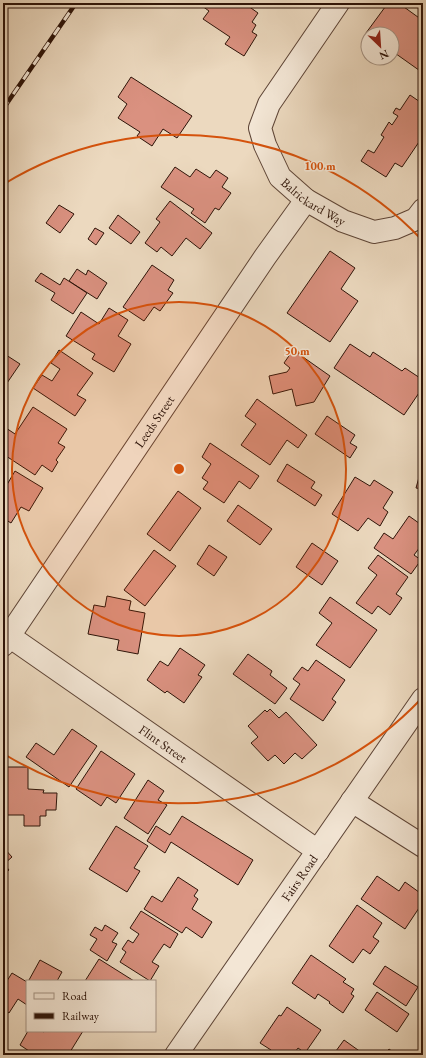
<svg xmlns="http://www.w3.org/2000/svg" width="426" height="1058" viewBox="0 0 426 1058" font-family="'EB Garamond',serif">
	<rect width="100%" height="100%" fill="#ecd9bf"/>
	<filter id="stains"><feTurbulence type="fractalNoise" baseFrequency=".005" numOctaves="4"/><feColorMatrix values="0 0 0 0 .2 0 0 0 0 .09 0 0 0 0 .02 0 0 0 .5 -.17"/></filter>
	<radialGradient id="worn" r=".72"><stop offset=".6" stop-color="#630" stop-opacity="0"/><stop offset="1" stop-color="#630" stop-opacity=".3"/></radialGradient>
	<g fill="#da9180" stroke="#2d1308">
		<path d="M 198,3 L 244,3 L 258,13 L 252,22 L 256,25 L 252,32 L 257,35 L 244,56 L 225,44 L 230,37 L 203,19 L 209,11 Z"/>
		<path d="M 388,3 L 407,3 L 404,7 L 422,20 L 423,19 L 423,73 L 392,51 L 392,34 L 368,34 L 366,33 Z"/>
		<path d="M 131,77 L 192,116 L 177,138 L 163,129 L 152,146 L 137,136 L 140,132 L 118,118 L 127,104 L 118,97 Z"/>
		<path d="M 410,95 L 423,104 L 423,136 L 402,167 L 395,163 L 386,177 L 361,161 L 368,150 L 374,153 L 384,137 L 381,135 L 389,122 L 392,125 L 398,116 L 393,113 L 396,108 L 400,110 Z"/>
		<path d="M 175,167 L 190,177 L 196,169 L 210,178 L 216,170 L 228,178 L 222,187 L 231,193 L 219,210 L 215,208 L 205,223 L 191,213 L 194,209 L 161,187 Z"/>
		<path d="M 170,201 L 212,233 L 200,249 L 186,238 L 172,256 L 161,247 L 157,252 L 145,243 L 160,222 L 156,219 Z"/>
		<path d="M 59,205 L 74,214 L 60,233 L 46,223 Z"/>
		<path d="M 118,215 L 140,232 L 131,244 L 109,228 Z"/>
		<path d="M 95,228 L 104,233 L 96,245 L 88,239 Z"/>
		<path d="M 330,251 L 355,268 L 341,289 L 358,301 L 330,342 L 287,313 Z"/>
		<path d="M 152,265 L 174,280 L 168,290 L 173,293 L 160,311 L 154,307 L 144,321 L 123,307 Z"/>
		<path d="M 77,269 L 86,275 L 88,270 L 107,283 L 97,299 L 69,281 Z"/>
		<path d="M 41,273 L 60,285 L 64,278 L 87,293 L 73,314 L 51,300 L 55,293 L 35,281 Z"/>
		<path d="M 109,308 L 128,320 L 118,336 L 131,344 L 114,372 L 92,359 L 95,354 L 66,336 L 81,312 L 99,324 Z"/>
		<path d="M 350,344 L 370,357 L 373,352 L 402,371 L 405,368 L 423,380 L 423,387 L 404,415 L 334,368 Z"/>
		<path d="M 59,350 L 93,373 L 77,395 L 86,400 L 75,416 L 33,388 L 42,375 L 52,381 L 60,369 L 51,363 Z"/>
		<path d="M 293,350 L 330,376 L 314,402 L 296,406 L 292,389 L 273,394 L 269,376 L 287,372 L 290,368 L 284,363 Z"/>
		<path d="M 3,353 L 20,364 L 7,383 L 3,381 Z"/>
		<path d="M 257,399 L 307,435 L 298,448 L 287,440 L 270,465 L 241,445 L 256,424 L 245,416 Z"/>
		<path d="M 33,407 L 67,429 L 58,443 L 65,447 L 56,460 L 58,462 L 52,472 L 42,465 L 35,475 L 3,454 L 3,426 L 15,434 Z"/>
		<path d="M 327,416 L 355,435 L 350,443 L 357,447 L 350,458 L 315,434 Z"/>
		<path d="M 210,443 L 259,476 L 250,489 L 239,481 L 224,503 L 203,489 L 208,482 L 202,478 L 211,464 L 202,457 Z"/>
		<path d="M 423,463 L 423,489 L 416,488 Z"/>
		<path d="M 287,464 L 315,482 L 311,488 L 322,495 L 315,506 L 277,481 Z"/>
		<path d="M 15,471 L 43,488 L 29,511 L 21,507 L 11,523 L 3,518 L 3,487 L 5,488 Z"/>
		<path d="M 355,477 L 370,486 L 374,480 L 393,492 L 383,508 L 388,512 L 380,526 L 368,518 L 358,531 L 332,514 Z"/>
		<path d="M 178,491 L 201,508 L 170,551 L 147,534 Z"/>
		<path d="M 238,505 L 272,529 L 260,545 L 227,521 Z"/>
		<path d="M 409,516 L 423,526 L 423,543 L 414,555 L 421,560 L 411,574 L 374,548 L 384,533 L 393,539 Z"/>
		<path d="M 312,543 L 338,561 L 322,585 L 296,567 Z"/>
		<path d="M 209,545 L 227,557 L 214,576 L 197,564 Z"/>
		<path d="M 154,550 L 176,566 L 145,606 L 124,590 Z"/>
		<path d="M 378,555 L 408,577 L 396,594 L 402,598 L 390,615 L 378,606 L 372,614 L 356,603 L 377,575 L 368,568 Z"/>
		<path d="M 107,596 L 131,601 L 129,610 L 145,613 L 138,654 L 117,650 L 119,640 L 88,634 L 94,605 L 105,607 Z"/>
		<path d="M 330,597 L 377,630 L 350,668 L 316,645 L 332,623 L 319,613 Z"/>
		<path d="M 180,648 L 205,665 L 198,675 L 202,677 L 184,703 L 167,691 L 165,693 L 147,680 L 160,661 L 168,666 Z"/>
		<path d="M 248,654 L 272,671 L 270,675 L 287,688 L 275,704 L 233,674 Z"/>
		<path d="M 316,660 L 345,680 L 332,699 L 336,702 L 323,721 L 290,699 L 300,684 L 293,679 L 302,667 L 308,671 Z"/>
		<path d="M 270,709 L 279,718 L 286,712 L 317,745 L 302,759 L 295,753 L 284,764 L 275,755 L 268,761 L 251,743 L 258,737 L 248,726 L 265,710 L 267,712 Z"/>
		<path d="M 72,729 L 97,746 L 69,787 L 26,757 L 36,743 L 54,755 Z"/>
		<path d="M 101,751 L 135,774 L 116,803 L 107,797 L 101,806 L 76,789 Z"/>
		<path d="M 7,767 L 28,767 L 28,789 L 44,790 L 43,793 L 57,793 L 56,810 L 46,810 L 46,816 L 40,816 L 40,826 L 24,826 L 24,815 L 4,815 L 5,787 L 6,788 Z"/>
		<path d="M 148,780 L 164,791 L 158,800 L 167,805 L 148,834 L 124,818 Z"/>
		<path d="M 182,816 L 253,860 L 238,885 L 171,842 L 165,853 L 147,841 L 156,826 L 170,835 Z"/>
		<path d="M 116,826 L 148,846 L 134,868 L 140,871 L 127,892 L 89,869 Z"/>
		<path d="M 3,847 L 12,857 L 4,864 L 9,870 L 3,875 Z"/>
		<path d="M 377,876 L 399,891 L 405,882 L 423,895 L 423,902 L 405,929 L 361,899 Z"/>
		<path d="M 178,877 L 198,890 L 194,896 L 198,899 L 192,909 L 212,922 L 202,938 L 186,927 L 182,933 L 144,909 L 152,896 L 162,902 Z"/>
		<path d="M 357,905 L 382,923 L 373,937 L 379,941 L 370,954 L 363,949 L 353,963 L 329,946 Z"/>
		<path d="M 141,911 L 178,934 L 170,948 L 164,944 L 152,962 L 159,966 L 150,981 L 120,962 L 126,952 L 122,949 L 128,940 L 133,943 L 139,934 L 130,928 Z"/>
		<path d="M 105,925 L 118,933 L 112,942 L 117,944 L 107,961 L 90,950 L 97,939 L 90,935 L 95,927 L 102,931 Z"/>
		<path d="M 311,955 L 346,979 L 343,982 L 354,989 L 351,994 L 354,996 L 343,1013 L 329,1003 L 330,1002 L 318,994 L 315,999 L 292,983 Z"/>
		<path d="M 99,959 L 134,981 L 85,981 Z"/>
		<path d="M 40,960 L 62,972 L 57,981 L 32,981 L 29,980 Z"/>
		<path d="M 385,966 L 418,987 L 406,1006 L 373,984 Z"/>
		<path d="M 12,973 L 27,982 L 27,1005 L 18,999 L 9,1013 L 3,1009 L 3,987 Z"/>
		<path d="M 377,992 L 409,1014 L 397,1032 L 365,1010 Z"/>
		<path d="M 287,1007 L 321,1030 L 305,1053 L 298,1048 L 293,1055 L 271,1055 L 269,1053 L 271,1050 L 260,1043 L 279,1015 L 281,1016 Z"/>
		<path d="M 28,1031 L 42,1031 L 44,1032 L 44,1031 L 83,1031 L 70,1052 L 75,1055 L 35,1055 L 20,1045 Z"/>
		<path d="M 344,1040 L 365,1055 L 333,1055 Z"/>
		<path d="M 389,1049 L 397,1055 L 384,1055 Z"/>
	</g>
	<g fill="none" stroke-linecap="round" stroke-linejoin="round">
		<g stroke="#5d4436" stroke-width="24">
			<g id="minor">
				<path id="s1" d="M 338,3 L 269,104 L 260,128 L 265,145 L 280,177 L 306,200 L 343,221 L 374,232 L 395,228 L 416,219 L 423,210"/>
				<path id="s2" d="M 9,636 L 318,851"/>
				<path id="s3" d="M 3,645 L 265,257 L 306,200"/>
				<path d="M 352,801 L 423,846"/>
			</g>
		</g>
		<g stroke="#5d4436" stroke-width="24">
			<g id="tertiary">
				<path id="s4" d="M 176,1055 L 423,699"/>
			</g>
		</g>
		<use href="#minor" stroke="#f3e6d5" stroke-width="22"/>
		<use href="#tertiary" stroke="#f3e6d5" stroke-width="22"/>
		<g stroke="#2d1308" stroke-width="4.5">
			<path id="rail" d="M 3,109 L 76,3"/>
		</g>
		<use href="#rail" stroke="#f3e6d5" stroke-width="3" stroke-dasharray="9" stroke-linecap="butt"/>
	</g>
	<circle cx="179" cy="469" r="167" fill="#d5520c" fill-opacity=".12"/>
	<g fill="none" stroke="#d5520c" stroke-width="2">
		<circle cx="179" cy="469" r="167"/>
		<path d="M421 699A334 334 0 0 1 4 754M4 184A334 334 0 0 1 421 239"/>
	</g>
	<g text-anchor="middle" stroke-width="3" stroke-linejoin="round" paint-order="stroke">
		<g font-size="13" fill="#2d1308" stroke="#f3e6d5">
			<text dy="5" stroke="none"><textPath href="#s1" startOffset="243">Balrickard Way</textPath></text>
			<text dy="5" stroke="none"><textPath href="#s3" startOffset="270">Leeds Street</textPath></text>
			<text dy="5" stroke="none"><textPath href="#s2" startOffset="188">Flint Street</textPath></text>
			<text dy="5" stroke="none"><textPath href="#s4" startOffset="216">Fairs Road</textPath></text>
		</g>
	</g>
	<circle cx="179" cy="469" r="6" fill="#d5520c" stroke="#f3e6d5" stroke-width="2"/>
	<g font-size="12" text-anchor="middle" font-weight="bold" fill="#d5520c" stroke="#f3e6d5" stroke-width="3" stroke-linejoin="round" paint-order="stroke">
		<text x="320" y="170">100 m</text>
		<text x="297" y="355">50 m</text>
	</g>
	<rect width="426" height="1058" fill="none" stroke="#ecd9bf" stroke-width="16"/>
	<rect x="4" y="4" width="418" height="1050" fill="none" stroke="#2d1308" stroke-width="2"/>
	<rect x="8" y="8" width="410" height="1042" fill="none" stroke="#2d1308"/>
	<rect x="26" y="980" width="130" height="52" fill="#f3e6d5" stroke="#a49283"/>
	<rect x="34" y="993" width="20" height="6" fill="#f3e6d5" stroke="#a49283"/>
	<text x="62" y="1000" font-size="12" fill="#2d1308">Road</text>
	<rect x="34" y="1013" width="20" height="6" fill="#2d1308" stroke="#a49283"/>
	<text x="62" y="1020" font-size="12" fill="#2d1308">Railway</text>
	<g transform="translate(380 46) rotate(155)"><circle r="19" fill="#f3e6d5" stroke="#a49283"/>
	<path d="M0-3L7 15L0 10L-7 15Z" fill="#8f2418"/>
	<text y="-6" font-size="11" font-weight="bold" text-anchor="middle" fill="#2d1308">N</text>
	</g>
	<rect width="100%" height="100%" filter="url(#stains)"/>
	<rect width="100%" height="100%" fill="url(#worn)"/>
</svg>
